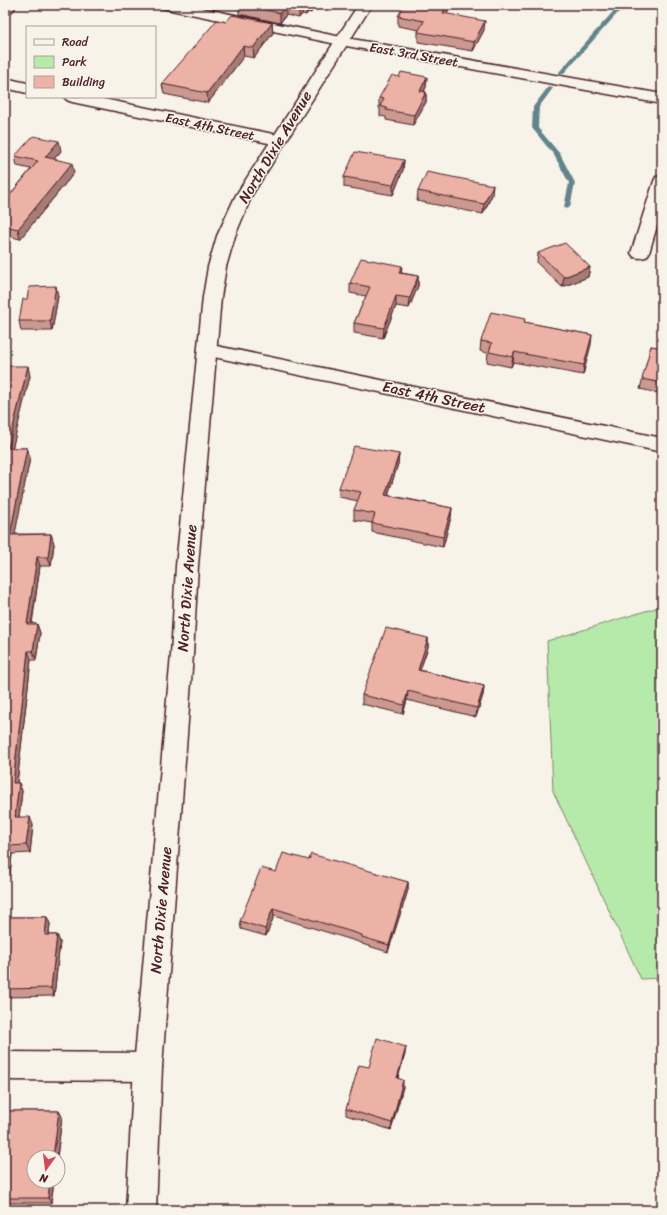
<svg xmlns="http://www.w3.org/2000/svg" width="667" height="1215" viewBox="0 0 667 1215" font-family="Sriracha,sans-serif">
	<rect width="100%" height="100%" fill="#f7f3e8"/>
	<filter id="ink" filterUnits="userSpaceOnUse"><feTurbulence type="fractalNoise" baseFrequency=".025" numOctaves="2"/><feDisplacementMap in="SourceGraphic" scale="8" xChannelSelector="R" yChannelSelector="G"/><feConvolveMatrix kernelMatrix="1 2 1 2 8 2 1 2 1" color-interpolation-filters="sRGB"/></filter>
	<g filter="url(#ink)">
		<path fill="#b6eaab" stroke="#80846b" d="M 662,606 L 662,978 L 641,979 L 553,791 L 547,641 Z"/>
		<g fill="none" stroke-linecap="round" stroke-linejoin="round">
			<g fill="#64848d" fill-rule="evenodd">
				<path d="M 619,5 L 625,5 L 563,74 L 559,74 L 559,72 Z"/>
				<path d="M 548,87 L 553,88 L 539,107 L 538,128 L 560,154 L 575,183 L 570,207 L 567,209 L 564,207 L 569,183 L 554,155 L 532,128 L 533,107 Z"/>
			</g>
			<g stroke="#4a1f2b" stroke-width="3">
				<g id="minor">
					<path d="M 5,5 L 17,5 L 10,13 L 5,14 Z"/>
					<path d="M 159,5 L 187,5 L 341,37 L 662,94 L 662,104 L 341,45 L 166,9 L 161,8 Z"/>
					<path d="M 5,78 L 27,83 L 27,93 L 5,88 Z"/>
					<path d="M 64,97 L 94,97 L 278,135 L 284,137 L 286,140 L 284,143 L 278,145 L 72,102 L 67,100 Z"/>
					<path d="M 662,176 L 662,209 L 649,253 L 646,257 L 640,258 L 634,257 L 631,253 L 654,181 L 656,177 Z"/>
					<path d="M 207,344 L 662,438 L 662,452 L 200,354 L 198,350 L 200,346 Z"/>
					<path d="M 5,1052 L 148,1053 L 158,1057 L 162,1067 L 158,1077 L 148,1081 L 5,1080 Z"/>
				</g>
			</g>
			<g stroke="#4a1f2b" stroke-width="3">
				<path id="tertiary" d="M 358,5 L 372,5 L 252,195 L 235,236 L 226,267 L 221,297 L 198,566 L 193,655 L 162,1067 L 156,1210 L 126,1210 L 134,1067 L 171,655 L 176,566 L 203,297 L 208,267 L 217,236 L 236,195 Z"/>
			</g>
			<use href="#minor" fill="#f7f3e8" fill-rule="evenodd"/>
			<use href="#tertiary" fill="#f7f3e8" fill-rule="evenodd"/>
		</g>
		<g fill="#cb998f" stroke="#4a1f2b">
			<path d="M 239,5 L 316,5 L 311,13 L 308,12 L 306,15 L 302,14 L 299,18 L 286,15 L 280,23 L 239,14 Z"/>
			<path d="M 447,14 L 484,30 L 473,51 L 418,42 L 418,32 L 419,30 L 398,26 L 398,16 Z"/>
			<path d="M 226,22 L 272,23 L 273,33 L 254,58 L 244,56 L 208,103 L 164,94 L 162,84 Z"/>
			<path d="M 399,77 L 427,77 L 426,87 L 424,92 L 426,92 L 426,102 L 413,125 L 386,120 L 386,117 L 380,116 L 380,108 L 379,108 L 379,98 Z"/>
			<path d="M 61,151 L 54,159 L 74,173 L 20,239 L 5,235 L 5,201 L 31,169 L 17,166 L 15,156 Z"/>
			<path d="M 404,160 L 403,170 L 393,195 L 344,187 L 344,177 Z"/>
			<path d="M 418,191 L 492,195 L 483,214 L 417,201 Z"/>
			<path d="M 538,253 L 590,267 L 588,277 L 562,287 L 537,263 Z"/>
			<path d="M 402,273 L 418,276 L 418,286 L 409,308 L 396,306 L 383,338 L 354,333 L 354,323 L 366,296 L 350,293 L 350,283 Z"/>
			<path d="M 58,296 L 52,331 L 21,331 L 19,321 Z"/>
			<path d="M 524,322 L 592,335 L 583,375 L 513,362 L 511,367 L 487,362 L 488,353 L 480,351 L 481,341 Z"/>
			<path d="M 651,346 L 662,348 L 662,394 L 640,389 Z"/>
			<path d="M 5,366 L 30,376 L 12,448 L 27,448 L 30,458 L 14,534 L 51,534 L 54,544 L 51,566 L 40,566 L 32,624 L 37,624 L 40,633 L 36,660 L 31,660 L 17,783 L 19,783 L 22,791 L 19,817 L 33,825 L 30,853 L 12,854 L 10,874 L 5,874 Z"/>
			<path d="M 399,454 L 398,464 L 388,495 L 452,508 L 451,517 L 443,547 L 372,532 L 372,523 L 354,520 L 354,510 L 358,501 L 339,497 L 339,488 Z"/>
			<path d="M 428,638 L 428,647 L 420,670 L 484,686 L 483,695 L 476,717 L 407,700 L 403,714 L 362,704 L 362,695 Z"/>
			<path d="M 309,860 L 408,882 L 408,890 L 388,952 L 362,944 L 362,943 L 274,916 L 266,936 L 241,929 L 240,921 L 276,872 Z"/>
			<path d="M 5,917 L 47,917 L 50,924 L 49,935 L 57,935 L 60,942 L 54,996 L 5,997 Z"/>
			<path d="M 405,1054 L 398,1078 L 403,1087 L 391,1130 L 346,1115 L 346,1109 L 369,1067 Z"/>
			<path d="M 5,1111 L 59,1111 L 62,1117 L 57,1157 L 34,1157 L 34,1181 L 54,1181 L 51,1203 L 5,1203 Z"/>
		</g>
		<g fill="#a57d74" stroke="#4a1f2b">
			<path d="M 302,5 L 302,14 L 299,18 L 299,8 Z"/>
			<path d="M 306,5 L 308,5 L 308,12 L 306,15 Z"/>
			<path d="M 311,5 L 316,5 L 311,13 Z"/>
			<path d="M 447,5 L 451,5 L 443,23 L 443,13 Z"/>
			<path d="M 286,6 L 286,15 L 280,23 L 280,13 Z"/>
			<path d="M 485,21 L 484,30 L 473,51 L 474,42 Z"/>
			<path d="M 272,23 L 273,33 L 254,58 L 253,48 Z"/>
			<path d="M 243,46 L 244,56 L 208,103 L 207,93 Z"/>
			<path d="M 427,77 L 426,87 L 419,101 L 420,91 Z"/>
			<path d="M 426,92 L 426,102 L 413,125 L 414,115 Z"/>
			<path d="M 59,141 L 61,151 L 47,167 L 45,157 Z"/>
			<path d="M 404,160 L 403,170 L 393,195 L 393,185 Z"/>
			<path d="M 72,163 L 74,173 L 20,239 L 18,229 Z"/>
			<path d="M 493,185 L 492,195 L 483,214 L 484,204 Z"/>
			<path d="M 402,266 L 401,276 L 399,273 Z"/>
			<path d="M 590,267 L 588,277 L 562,287 L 564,277 Z"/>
			<path d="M 418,276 L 418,286 L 409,308 L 410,298 Z"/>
			<path d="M 56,286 L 58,296 L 52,331 L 50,321 Z"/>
			<path d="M 396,296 L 396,306 L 383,338 L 384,328 Z"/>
			<path d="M 592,335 L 591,345 L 583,375 L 584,365 Z"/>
			<path d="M 514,352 L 513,362 L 511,367 Z"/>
			<path d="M 28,366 L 30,376 L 10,458 L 8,448 Z"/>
			<path d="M 27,448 L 30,458 L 13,544 L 10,535 Z"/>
			<path d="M 399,454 L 398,464 L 385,504 L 385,495 Z"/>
			<path d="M 452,508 L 451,517 L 443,547 L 443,537 Z"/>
			<path d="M 51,534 L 54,544 L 51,566 L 48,557 Z"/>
			<path d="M 37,557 L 40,566 L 30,633 L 27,624 Z"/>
			<path d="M 37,624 L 40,633 L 36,660 L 33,651 Z"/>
			<path d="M 428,638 L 428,647 L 417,679 L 418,670 Z"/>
			<path d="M 28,651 L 31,660 L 16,792 L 13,783 Z"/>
			<path d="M 484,686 L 483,695 L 476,717 L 477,708 Z"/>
			<path d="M 408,691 L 407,700 L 403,714 L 404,705 Z"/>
			<path d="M 19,783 L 22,791 L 18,826 L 15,817 Z"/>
			<path d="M 30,817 L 33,825 L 30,853 L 26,845 Z"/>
			<path d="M 9,846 L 12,854 L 10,874 L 7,865 Z"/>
			<path d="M 408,882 L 408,890 L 388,952 L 389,945 Z"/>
			<path d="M 273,908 L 274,916 L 266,936 L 265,929 Z"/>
			<path d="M 47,917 L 50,924 L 48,943 L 45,935 Z"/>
			<path d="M 57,935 L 60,942 L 54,996 L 51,988 Z"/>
			<path d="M 406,1047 L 405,1054 L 396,1084 L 397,1078 Z"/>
			<path d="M 403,1080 L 403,1087 L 391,1130 L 392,1123 Z"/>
			<path d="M 59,1111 L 62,1117 L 57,1157 L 53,1157 Z"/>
			<path d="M 50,1181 L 54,1181 L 51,1203 L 48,1198 Z"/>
		</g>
		<g fill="#ecb2a6" stroke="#4a1f2b">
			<path d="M 240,5 L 302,5 L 299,8 L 286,6 L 280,13 Z"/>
			<path d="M 404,5 L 447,5 L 443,13 L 485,21 L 474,42 L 418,32 L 424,21 L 398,16 Z"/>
			<path d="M 232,15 L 272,23 L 253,48 L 243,46 L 207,93 L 162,84 L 217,20 L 226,22 Z"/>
			<path d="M 401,72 L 427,77 L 420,91 L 426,92 L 414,115 L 386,110 L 387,108 L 380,106 L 384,99 L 379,98 L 392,75 L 399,77 Z"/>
			<path d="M 33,136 L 59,141 L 45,157 L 72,163 L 18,229 L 5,226 L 5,201 L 38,161 L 15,156 Z"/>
			<path d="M 355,152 L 404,160 L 393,185 L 344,177 Z"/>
			<path d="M 427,172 L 493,185 L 484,204 L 418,191 Z"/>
			<path d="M 565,243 L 590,267 L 564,277 L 538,253 Z"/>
			<path d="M 361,258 L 402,266 L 399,273 L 418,276 L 410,298 L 396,296 L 384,328 L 354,323 L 370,287 L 350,283 Z"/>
			<path d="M 56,286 L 50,321 L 19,321 L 23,299 L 27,299 L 29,287 Z"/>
			<path d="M 491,312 L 525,319 L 524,322 L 592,335 L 584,365 L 514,352 L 513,357 L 489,352 L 492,343 L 481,341 Z"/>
			<path d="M 651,346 L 662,348 L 662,383 L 642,379 Z"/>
			<path d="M 5,366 L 28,366 L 8,448 L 27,448 L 10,535 L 51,534 L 48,557 L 37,557 L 27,624 L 37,624 L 33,651 L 28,651 L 13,783 L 19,783 L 15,817 L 30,817 L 26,845 L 9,846 L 7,865 L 5,865 Z"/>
			<path d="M 354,446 L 399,454 L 385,495 L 452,508 L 443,537 L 372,523 L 375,514 L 354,510 L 361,492 L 339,488 Z"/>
			<path d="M 386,628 L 428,638 L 418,670 L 484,686 L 477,708 L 408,691 L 404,705 L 362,695 Z"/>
			<path d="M 283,853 L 309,860 L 311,854 L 408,882 L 389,945 L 362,937 L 362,935 L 273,908 L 265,929 L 240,921 L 261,868 L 276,872 Z"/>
			<path d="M 5,917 L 47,917 L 45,935 L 57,935 L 51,988 L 5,989 Z"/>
			<path d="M 377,1038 L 406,1047 L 397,1078 L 403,1080 L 392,1123 L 346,1109 L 359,1065 L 369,1067 Z"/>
			<path d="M 5,1111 L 59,1111 L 53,1157 L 34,1157 L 34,1181 L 50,1181 L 48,1198 L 5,1198 Z"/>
		</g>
	</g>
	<g text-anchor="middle" stroke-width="3" stroke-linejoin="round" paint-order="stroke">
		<g font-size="13" fill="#4a1f2b" stroke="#f7f3e8">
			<text transform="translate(414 54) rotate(10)" y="5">East 3rd Street</text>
			<text transform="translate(210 126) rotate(12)" y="5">East 4th Street</text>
		</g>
		<g font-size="15" fill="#4a1f2b" stroke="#f7f3e8">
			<text transform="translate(275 147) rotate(-59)" y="5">North Dixie Avenue</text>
			<text transform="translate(434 397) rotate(12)" y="5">East 4th Street</text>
			<text transform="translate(187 588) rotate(-86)" y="5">North Dixie Avenue</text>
			<text transform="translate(161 910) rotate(-85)" y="5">North Dixie Avenue</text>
		</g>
	</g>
	<rect width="667" height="1215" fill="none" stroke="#f7f3e8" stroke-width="20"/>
	<rect x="10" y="10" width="647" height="1195" fill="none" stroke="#4a1f2b" stroke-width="1.5" filter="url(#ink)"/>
	<rect x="26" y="26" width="130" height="72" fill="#f7f3e8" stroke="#b29e9c"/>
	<rect x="34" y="39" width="20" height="6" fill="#f7f3e8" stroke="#b29e9c"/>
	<text x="62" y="46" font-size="12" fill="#4a1f2b">Road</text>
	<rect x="34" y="56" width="20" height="12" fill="#b6eaab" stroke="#b29e9c"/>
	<text x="62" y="66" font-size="12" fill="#4a1f2b">Park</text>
	<rect x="34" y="76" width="20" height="12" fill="#ecb2a6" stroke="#b29e9c"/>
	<text x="62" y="86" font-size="12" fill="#4a1f2b">Building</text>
	<g transform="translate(46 1169) rotate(194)"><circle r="19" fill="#f7f3e8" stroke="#b29e9c"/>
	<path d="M0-3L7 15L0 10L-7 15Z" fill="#d1495b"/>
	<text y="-6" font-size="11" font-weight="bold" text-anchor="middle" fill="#4a1f2b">N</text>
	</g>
</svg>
